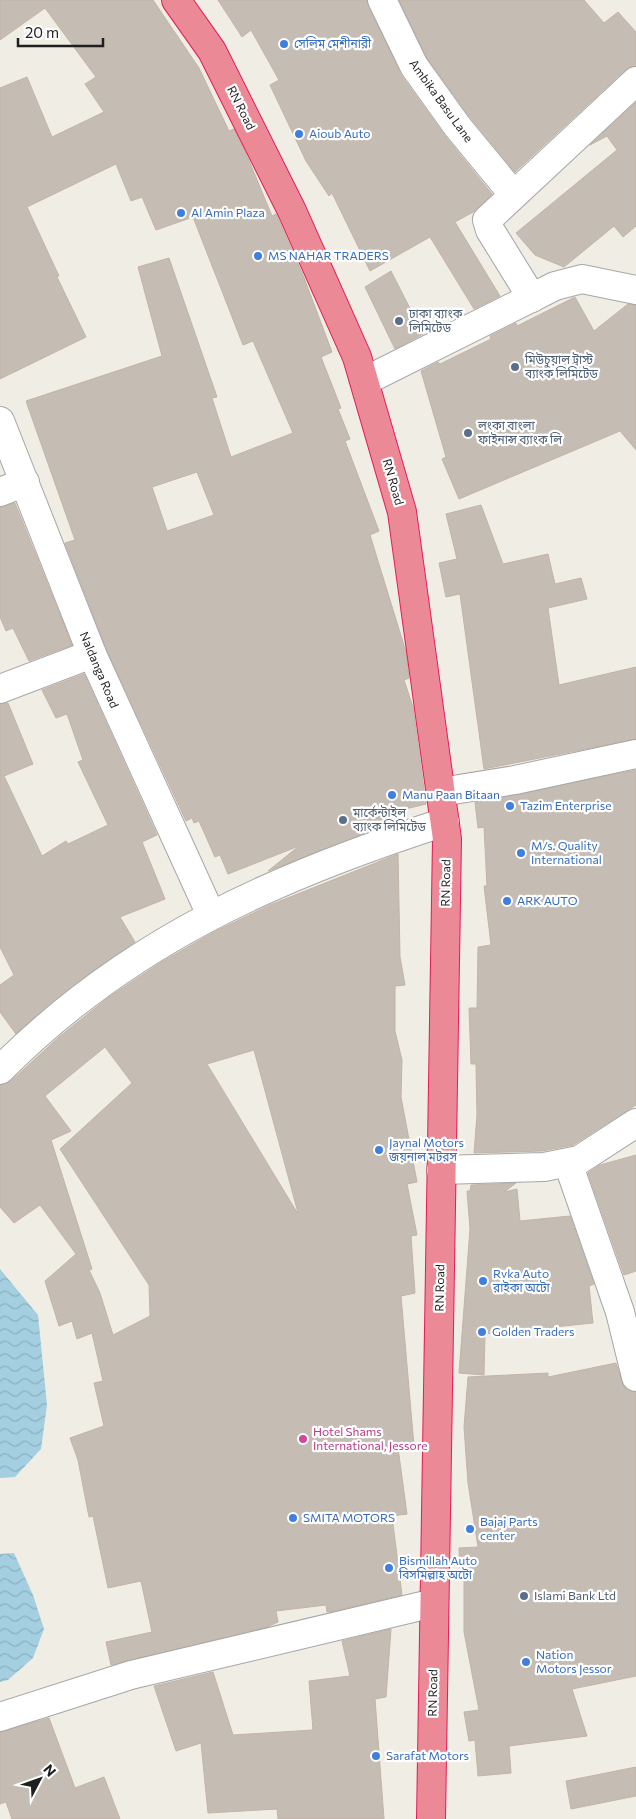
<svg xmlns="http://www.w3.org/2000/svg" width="636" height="1819" viewBox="0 0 636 1819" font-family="Commissioner,'Noto Sans Bengali',sans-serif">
	<defs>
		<pattern id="water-waves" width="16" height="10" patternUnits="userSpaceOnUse" patternTransform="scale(1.25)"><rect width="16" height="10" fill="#a3cfe0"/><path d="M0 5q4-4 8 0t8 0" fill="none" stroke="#8cb1c0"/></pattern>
	</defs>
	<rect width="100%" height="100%" fill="#f0ede5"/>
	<g fill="url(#water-waves)">
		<path d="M 0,1269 L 38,1315 L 47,1405 L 41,1449 L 15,1477 L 0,1478 Z"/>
		<path d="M 14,1553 L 33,1595 L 44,1629 L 33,1658 L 8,1680 L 0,1682 L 0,1554 Z"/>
	</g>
	<g fill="#c5bcb4" stroke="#c3b4a6" fill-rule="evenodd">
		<path d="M 0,0 L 153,0 L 199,68 L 229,131 L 234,129 L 248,158 L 272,216 L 276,214 L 278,218 L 303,275 L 332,352 L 321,357 L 341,408 L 338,409 L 350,439 L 345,441 L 379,531 L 370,535 L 406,652 L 409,678 L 404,680 L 413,707 L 426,804 L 397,811 L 397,822 L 268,871 L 299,846 L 228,874 L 220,855 L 215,857 L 199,821 L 194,823 L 192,818 L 186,821 L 106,648 L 65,543 L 75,540 L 26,401 L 162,356 L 138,267 L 169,258 L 217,397 L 212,398 L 231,457 L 293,433 L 253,341 L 243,345 L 193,217 L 156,230 L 142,197 L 131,201 L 116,164 L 27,207 L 59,276 L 57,277 L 86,337 L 0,379 L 0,88 L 27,77 L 52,137 L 104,112 L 85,84 L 96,77 L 45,8 L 0,40 ZM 197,472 L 214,515 L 167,531 L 152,487 Z"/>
		<path d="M 218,0 L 367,0 L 401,75 L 445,136 L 492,194 L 475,211 L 455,222 L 500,296 L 474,309 L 430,237 L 370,271 L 332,193 L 329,196 L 306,161 L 270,85 L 279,80 L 251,30 L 242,37 Z"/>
		<path d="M 399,0 L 584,0 L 604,23 L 618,12 L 636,32 L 636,66 L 625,70 L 515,172 L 469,116 L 427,58 Z"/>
		<path d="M 636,102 L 636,226 L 623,237 L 614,226 L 564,267 L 535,255 L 516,233 L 617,150 L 607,136 L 590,145 Z"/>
		<path d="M 391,271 L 423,334 L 395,349 L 365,287 Z"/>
		<path d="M 575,297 L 594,331 L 628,304 L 636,305 L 636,450 L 620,431 L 459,499 L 442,459 L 446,457 L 421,371 L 438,362 L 440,364 L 491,339 L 490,336 L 516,323 L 517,326 Z"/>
		<path d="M 15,503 L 72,645 L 29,661 L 13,628 L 6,631 L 0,617 L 0,507 Z"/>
		<path d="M 481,505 L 503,564 L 548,554 L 555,584 L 581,578 L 587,599 L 548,608 L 559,685 L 636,667 L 636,739 L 484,769 L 460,594 L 446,597 L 439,563 L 457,559 L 446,514 Z"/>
		<path d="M 84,674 L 157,835 L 142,842 L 165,899 L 120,917 L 135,942 L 90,973 L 16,1034 L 0,1012 L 0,985 L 14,975 L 0,947 L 0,704 L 8,703 L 33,764 L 4,776 L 42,856 L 66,841 L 68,844 L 108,825 L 78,762 L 83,760 L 67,714 L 56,718 L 42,690 Z"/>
		<path d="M 636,770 L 636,1105 L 573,1145 L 542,1151 L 474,1153 L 477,1115 L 476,1064 L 471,1064 L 469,1008 L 477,1008 L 478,947 L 491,945 L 484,886 L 487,886 L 484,827 L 478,828 L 475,802 Z"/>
		<path d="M 398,854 L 400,957 L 405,985 L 395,986 L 395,1031 L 402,1060 L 401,1097 L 417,1182 L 407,1184 L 417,1235 L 411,1236 L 415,1293 L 401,1296 L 414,1446 L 398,1448 L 407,1514 L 392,1516 L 402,1595 L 330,1612 L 327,1612 L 326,1605 L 276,1611 L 278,1622 L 267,1627 L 111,1665 L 106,1642 L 152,1632 L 141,1581 L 108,1588 L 93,1516 L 89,1517 L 78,1460 L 70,1438 L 104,1426 L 94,1383 L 103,1381 L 92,1333 L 77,1339 L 72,1321 L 59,1326 L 45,1281 L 76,1254 L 40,1205 L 14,1223 L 0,1207 L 0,1085 L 11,1081 L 59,1037 L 109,997 L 160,963 L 214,932 L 270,905 ZM 105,1047 L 132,1083 L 60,1149 L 149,1285 L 150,1316 L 113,1335 L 100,1293 L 89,1270 L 92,1269 L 51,1140 L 71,1131 L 45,1096 ZM 254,1050 L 298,1213 L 298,1214 L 207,1064 Z"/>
		<path d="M 636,1155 L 636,1271 L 624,1275 L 588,1173 L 600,1165 Z"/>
		<path d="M 516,1183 L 504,1192 L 517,1189 L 520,1221 L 570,1216 L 594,1284 L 589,1286 L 593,1323 L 485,1334 L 484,1375 L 459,1373 L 470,1229 L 467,1191 L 470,1191 L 471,1185 Z"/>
		<path d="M 616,1363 L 624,1387 L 636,1392 L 636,1676 L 572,1689 L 587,1736 L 509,1746 L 511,1773 L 478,1776 L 475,1740 L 469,1741 L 464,1712 L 479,1710 L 464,1632 L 464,1571 L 460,1571 L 459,1548 L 478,1547 L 468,1483 L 464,1427 L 468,1377 L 548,1373 L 548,1377 Z"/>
		<path d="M 391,1629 L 386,1697 L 375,1699 L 384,1819 L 278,1819 L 277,1809 L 208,1813 L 201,1743 L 176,1751 L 154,1686 L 213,1672 L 233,1735 L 313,1730 L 309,1681 L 350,1676 L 342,1641 Z"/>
		<path d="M 49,1718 L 75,1788 L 104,1777 L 120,1819 L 12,1819 L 6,1802 L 0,1804 L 0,1732 Z"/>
		<path d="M 636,1767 L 636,1796 L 571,1809 L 566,1781 Z"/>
	</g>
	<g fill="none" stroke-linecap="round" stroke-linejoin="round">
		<g stroke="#a6a6a6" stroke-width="30">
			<g id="street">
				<path d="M 382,0 L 414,66 L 457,126 L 513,194"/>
				<path d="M 532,298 L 490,230 L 487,220 L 636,81"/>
				<path d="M 365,381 L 555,286 L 582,279 L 636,290"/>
				<path d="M 0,421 L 92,654 L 211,915"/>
				<path d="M 0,492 L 25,482"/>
				<path d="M 0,689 L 92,654"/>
				<path d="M 441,792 L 515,780 L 636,754"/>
				<path d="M 0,1070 C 127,942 276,876 445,822"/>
				<path d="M 568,1163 L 620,1312 L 636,1377"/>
				<path d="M 441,1170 L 544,1167 L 579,1160 L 636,1123"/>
				<path d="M 0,1717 L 131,1675 L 434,1603"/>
			</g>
		</g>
		<g stroke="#e51c55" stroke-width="30">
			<path id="highway" d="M 176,0 L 212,51 L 292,211 L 357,357 L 402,512 L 447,839 L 431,1819"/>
		</g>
		<use href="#street" stroke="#fff" stroke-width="28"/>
		<use href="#highway" stroke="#ec8996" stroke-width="28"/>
	</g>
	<g fill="#3f7fe0" stroke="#fff" stroke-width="2">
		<circle cx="284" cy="44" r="5"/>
		<circle cx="299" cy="134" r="5"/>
		<circle cx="181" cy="213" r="5"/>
		<circle cx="258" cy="256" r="5"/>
		<circle cx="392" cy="795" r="5"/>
		<circle cx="510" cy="806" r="5"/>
		<circle cx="521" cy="853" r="5"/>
		<circle cx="507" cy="901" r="5"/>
		<circle cx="379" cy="1150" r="5"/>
		<circle cx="483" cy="1281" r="5"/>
		<circle cx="482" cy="1332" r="5"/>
		<circle cx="293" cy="1518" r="5"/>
		<circle cx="470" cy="1529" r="5"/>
		<circle cx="389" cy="1568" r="5"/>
		<circle cx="526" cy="1662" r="5"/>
		<circle cx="376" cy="1756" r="5"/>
	</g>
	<g fill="#5c6f8a" stroke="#fff" stroke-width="2">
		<circle cx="399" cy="321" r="5"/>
		<circle cx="515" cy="367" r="5"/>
		<circle cx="468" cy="433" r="5"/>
		<circle cx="343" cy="820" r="5"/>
		<circle cx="524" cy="1596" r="5"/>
	</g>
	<circle fill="#d1479c" stroke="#fff" stroke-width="2" cx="303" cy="1439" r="5"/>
	<g text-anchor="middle" stroke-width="4.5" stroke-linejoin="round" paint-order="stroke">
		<g font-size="12" fill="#366cbe" stroke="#fff" text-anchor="start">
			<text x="294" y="48">সেলিম মেশীনারী</text>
			<text x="309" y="138">Aioub Auto</text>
			<text x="191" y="217">Al Amin Plaza</text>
			<text x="268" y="260">MS NAHAR TRADERS</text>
			<text x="402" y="799">Manu Paan Bitaan</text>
			<text x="520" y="810">Tazim Enterprise</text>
			<text x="531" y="850">M/s. Quality<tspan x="531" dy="14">International</tspan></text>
			<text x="517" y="905">ARK AUTO</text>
			<text x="389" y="1147">Jaynal Motors<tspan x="389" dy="14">জয়নাল মটরস</tspan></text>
			<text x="493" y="1278">Ryka Auto<tspan x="493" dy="14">রাইকা অটো</tspan></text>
			<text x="492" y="1336">Golden Traders</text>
			<text x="303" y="1522">SMITA MOTORS</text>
			<text x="480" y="1526">Bajaj Parts<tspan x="480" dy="14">center</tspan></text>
			<text x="399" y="1565">Bismillah Auto<tspan x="399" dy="14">বিসমিল্লাহ অটো</tspan></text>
			<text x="536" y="1659">Nation<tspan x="536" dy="14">Motors Jessor</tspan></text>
			<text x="386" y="1760">Sarafat Motors</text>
		</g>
		<g font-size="12" fill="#1f1f1f" stroke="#fff">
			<text transform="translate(441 101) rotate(54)" y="4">Ambika Basu Lane</text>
			<text transform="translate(241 108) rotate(63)" y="4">RN Road</text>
			<text transform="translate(393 482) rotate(74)" y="4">RN Road</text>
			<text transform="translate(99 670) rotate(67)" y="4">Naldanga Road</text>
			<text transform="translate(446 883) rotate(-89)" y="4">RN Road</text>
			<text transform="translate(440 1288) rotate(-89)" y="4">RN Road</text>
			<text transform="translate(433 1693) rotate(-89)" y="4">RN Road</text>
		</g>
		<g font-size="12" fill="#4e5e75" stroke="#fff" text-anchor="start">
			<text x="409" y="318">ঢাকা ব্যাংক<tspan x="409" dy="14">লিমিটেড</tspan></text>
			<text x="525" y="364">মিউচুয়াল ট্রাস্ট<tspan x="525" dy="14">ব্যাংক লিমিটেড</tspan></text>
			<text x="478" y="430">লংকা বাংলা<tspan x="478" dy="14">ফাইনান্স ব্যাংক লি</tspan></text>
			<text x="353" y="817">মার্কেন্টাইল<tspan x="353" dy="14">ব্যাংক লিমিটেড</tspan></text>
			<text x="534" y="1600">Islami Bank Ltd</text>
		</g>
		<g font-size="12" fill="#b23c85" stroke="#fff" text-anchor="start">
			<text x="313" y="1436">Hotel Shams<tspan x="313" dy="14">International, Jessore</tspan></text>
		</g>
	</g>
	<g transform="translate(40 1779) rotate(49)" stroke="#ffffff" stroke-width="4" paint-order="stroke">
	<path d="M0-4L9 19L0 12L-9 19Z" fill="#1f1f1f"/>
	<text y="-8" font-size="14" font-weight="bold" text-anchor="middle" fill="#1f1f1f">N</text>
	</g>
	<path d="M18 38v8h85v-8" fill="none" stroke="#1f1f1f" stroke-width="2.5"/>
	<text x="25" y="38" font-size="15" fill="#1f1f1f" stroke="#ffffff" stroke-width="4" paint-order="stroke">20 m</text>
</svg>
